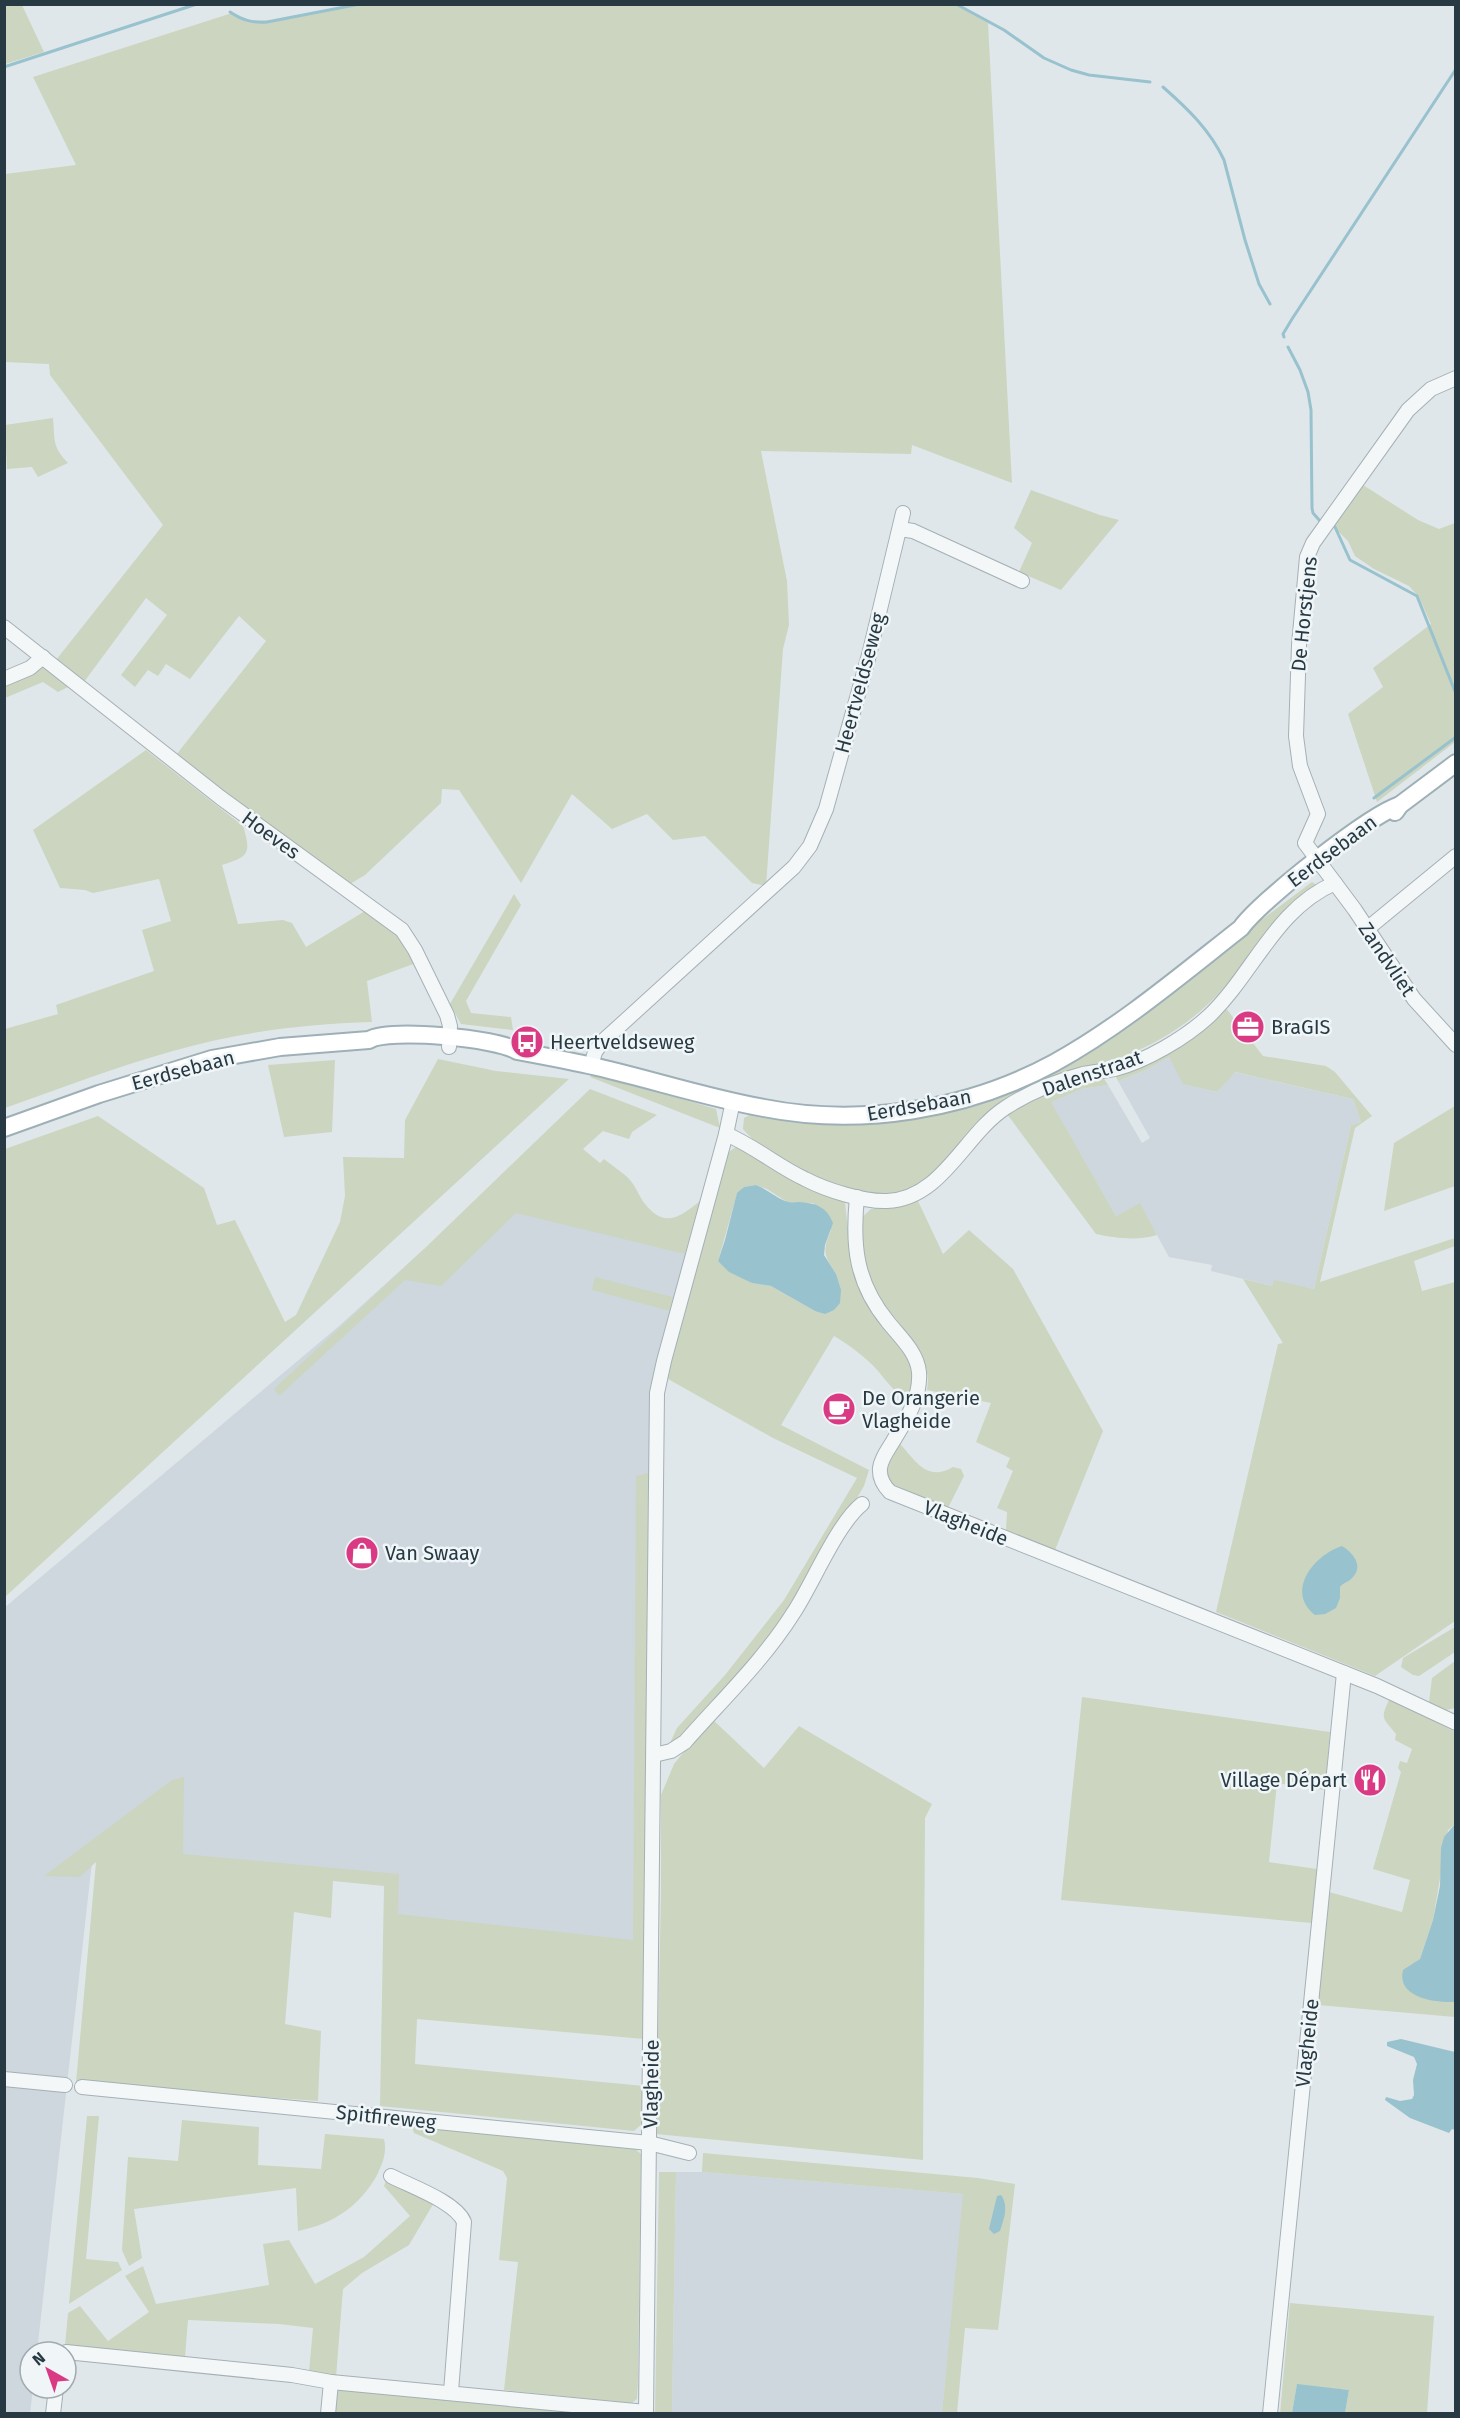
<svg xmlns="http://www.w3.org/2000/svg" width="1460" height="2418" viewBox="0 0 1460 2418" font-family="'Fira Sans',sans-serif">
	<rect width="100%" height="100%" fill="#e0e7ea"/>
	<g fill="#ced7dd">
		<path d="M 1169,1057 L 1184,1084 L 1217,1092 L 1234,1072 L 1353,1099 L 1361,1122 L 1351,1125 L 1314,1289 L 1274,1281 L 1272,1286 L 1211,1271 L 1212,1265 L 1169,1257 L 1140,1204 L 1116,1216 L 1050,1101 L 1081,1089 L 1108,1085 L 1142,1143 L 1150,1138 L 1118,1081 L 1146,1070 Z"/>
		<path d="M 499,1192 L 689,1255 L 653,1382 L 642,1947 L 391,1918 L 392,1879 L 177,1857 L 167,1798 L 92,1862 L 37,2352 L 30,2352 L 30,2388 L 33,2388 L 30,2414 L 4,2413 L 4,1608 L 339,1326 L 424,1249 L 429,1251 Z"/>
		<path d="M 676,2172 L 702,2172 L 964,2194 L 942,2413 L 672,2414 Z"/>
	</g>
	<g fill="#ccd5c0" fill-rule="evenodd">
		<path d="M 5,4 L 22,5 L 44,52 L 5,64 Z"/>
		<path d="M 955,4 L 988,23 L 1012,483 L 912,445 L 911,454 L 761,451 L 787,581 L 789,625 L 783,649 L 766,886 L 752,883 L 705,836 L 673,840 L 647,814 L 612,829 L 572,794 L 521,883 L 459,790 L 442,789 L 441,803 L 365,875 L 350,884 L 262,823 L 176,755 L 266,641 L 239,616 L 190,679 L 166,664 L 158,676 L 148,670 L 135,687 L 121,675 L 167,615 L 146,598 L 84,682 L 56,660 L 163,525 L 50,375 L 49,364 L 5,362 L 5,174 L 76,165 L 33,77 L 232,13 L 245,21 L 275,20 L 359,5 Z"/>
		<path d="M 53,418 C 55,441 52,446 68,463 L 38,477 L 32,467 L 7,469 L 5,425 Z"/>
		<path d="M 1363,485 L 1418,520 L 1439,529 L 1455,523 L 1455,742 L 1377,802 L 1348,714 L 1383,687 L 1373,668 L 1431,624 L 1419,597 L 1409,586 L 1374,569 L 1355,556 L 1348,541 L 1333,526 Z"/>
		<path d="M 1031,490 L 1100,515 L 1119,520 L 1061,590 L 1019,572 L 1032,543 L 1014,528 Z"/>
		<path d="M 44,667 L 68,687 L 58,692 L 43,682 L 5,698 L 5,683 Z"/>
		<path d="M 146,750 L 243,826 C 252,854 248,857 222,865 L 238,924 L 283,920 L 292,923 L 306,947 L 365,911 L 395,933 L 416,963 L 367,981 L 372,1022 C 304,1024 238,1032 173,1051 C 116,1067 61,1088 5,1108 L 5,1029 L 58,1014 L 56,1005 L 154,971 L 142,930 L 171,921 L 159,879 L 93,893 L 85,890 L 60,888 L 33,830 Z"/>
		<path d="M 1312,882 L 1317,885 L 1316,888 C 1267,916 1247,970 1206,1006 C 1182,1028 1155,1044 1125,1056 C 1113,1061 1099,1063 1086,1068 C 1068,1075 1050,1084 1032,1091 C 1021,1096 1009,1100 999,1105 C 966,1123 936,1186 902,1193 C 857,1202 772,1164 743,1129 L 744,1118 L 755,1112 L 790,1116 L 992,1096 L 1209,959 Z"/>
		<path d="M 514,894 L 521,905 L 466,1001 L 471,1013 L 511,1017 L 513,1030 L 461,1024 L 450,1004 Z"/>
		<path d="M 1225,1007 L 1263,1056 L 1326,1066 L 1335,1072 L 1372,1116 L 1355,1128 L 1320,1282 L 1455,1238 L 1455,1246 L 1414,1261 L 1422,1291 L 1455,1282 L 1455,1621 L 1375,1676 L 1216,1612 L 1278,1344 L 1283,1343 L 1243,1279 L 1272,1286 L 1274,1280 L 1314,1289 L 1351,1125 L 1361,1122 L 1353,1099 L 1235,1072 L 1217,1092 L 1183,1084 L 1169,1057 L 1146,1070 L 1118,1081 L 1116,1077 L 1117,1072 Z"/>
		<path d="M 438,1059 L 496,1071 L 569,1079 L 5,1597 L 5,1149 L 98,1116 L 204,1188 L 217,1225 L 235,1220 L 285,1322 L 296,1315 L 340,1222 L 345,1196 L 343,1157 L 404,1158 L 405,1120 Z"/>
		<path d="M 335,1060 L 332,1132 L 284,1137 L 268,1065 Z"/>
		<path d="M 594,1073 L 716,1109 L 720,1128 L 590,1077 Z"/>
		<path d="M 1103,1077 L 1108,1085 L 1081,1089 L 1051,1102 L 1116,1216 L 1140,1203 L 1157,1235 C 1139,1241 1114,1238 1096,1234 L 1007,1114 C 1039,1095 1066,1083 1103,1077 Z"/>
		<path d="M 590,1089 L 657,1115 L 632,1132 L 629,1139 L 603,1131 L 583,1149 L 600,1163 L 604,1159 C 612,1166 623,1172 630,1180 C 636,1187 639,1196 645,1204 C 665,1229 680,1217 700,1201 L 685,1254 L 516,1213 L 441,1286 L 405,1280 L 279,1396 L 274,1389 L 424,1249 Z"/>
		<path d="M 1455,1106 L 1455,1186 L 1384,1211 L 1394,1143 Z"/>
		<path d="M 736,1147 L 742,1147 L 840,1197 L 845,1203 L 850,1248 L 909,1357 L 915,1384 L 908,1400 C 894,1392 888,1383 878,1371 C 866,1357 849,1345 834,1336 L 781,1425 L 869,1470 L 864,1486 L 789,1612 L 762,1647 L 682,1739 L 670,1743 L 677,1728 L 725,1675 L 784,1600 L 857,1478 L 773,1438 L 668,1379 L 672,1354 L 726,1159 L 730,1151 ZM 756,1185 L 767,1189 L 787,1202 L 813,1203 L 831,1230 C 822,1252 824,1255 836,1274 L 815,1311 L 771,1286 L 752,1283 L 718,1261 L 737,1194 L 744,1187 Z"/>
		<path d="M 917,1199 L 943,1254 L 969,1230 L 1013,1269 L 1103,1431 L 1055,1550 L 1006,1530 L 1007,1512 L 997,1508 L 1013,1471 L 1006,1467 L 1010,1458 L 976,1442 L 991,1403 L 927,1390 C 934,1353 897,1325 879,1297 C 865,1275 860,1244 860,1219 L 871,1209 L 895,1206 Z"/>
		<path d="M 595,1277 L 673,1297 L 670,1311 L 592,1290 Z"/>
		<path d="M 900,1444 C 917,1462 927,1482 953,1467 L 961,1469 L 964,1476 L 948,1508 L 890,1483 L 885,1470 Z"/>
		<path d="M 648,1473 L 644,2039 L 417,2019 L 415,2064 L 644,2086 L 643,2123 L 634,2131 L 380,2106 L 384,1886 L 333,1881 L 331,1918 L 294,1912 L 285,2024 L 321,2031 L 318,2101 L 76,2083 L 96,1862 L 80,1877 L 44,1876 L 172,1780 L 184,1777 L 183,1854 L 399,1874 L 398,1914 L 633,1940 L 636,1476 Z"/>
		<path d="M 1455,1627 L 1455,1652 L 1419,1676 L 1413,1675 L 1401,1667 L 1403,1658 Z"/>
		<path d="M 1455,1661 L 1455,1708 L 1446,1710 L 1429,1702 L 1432,1678 Z"/>
		<path d="M 1082,1697 L 1330,1732 L 1325,1790 L 1277,1783 L 1269,1862 L 1317,1869 L 1312,1923 L 1061,1900 Z"/>
		<path d="M 1390,1698 L 1455,1732 L 1455,1824 L 1448,1830 L 1433,1920 L 1420,1959 L 1416,1962 L 1451,2002 L 1455,2002 L 1455,2017 L 1318,2005 L 1329,1892 L 1402,1912 L 1410,1880 L 1373,1869 L 1401,1772 L 1398,1768 L 1400,1761 L 1407,1763 L 1412,1749 L 1395,1740 L 1396,1734 C 1382,1717 1380,1719 1390,1698 Z"/>
		<path d="M 711,1718 L 764,1768 L 799,1726 L 932,1804 L 925,1818 L 923,2160 L 656,2134 L 661,1892 L 661,1795 L 674,1764 Z"/>
		<path d="M 87,2116 L 99,2116 L 86,2259 L 118,2262 L 122,2270 L 69,2304 Z"/>
		<path d="M 182,2120 L 259,2127 L 258,2165 L 321,2169 L 325,2134 L 384,2139 C 387,2152 383,2163 377,2175 C 360,2206 333,2224 298,2231 L 296,2188 L 134,2209 L 142,2258 L 129,2266 L 122,2250 L 128,2157 L 178,2161 Z"/>
		<path d="M 411,2123 L 633,2147 L 641,2154 L 638,2380 L 637,2399 L 632,2403 L 504,2390 L 518,2262 L 499,2260 L 507,2178 L 503,2171 L 414,2133 Z"/>
		<path d="M 703,2153 L 978,2178 L 1015,2184 L 998,2330 L 965,2328 L 957,2413 L 942,2413 L 963,2194 L 702,2172 Z"/>
		<path d="M 659,2172 L 676,2172 L 672,2413 L 655,2413 Z"/>
		<path d="M 387,2178 L 435,2201 L 409,2245 L 362,2273 L 343,2289 L 336,2377 L 309,2372 L 313,2328 L 279,2324 L 188,2320 L 185,2357 L 65,2346 L 68,2313 L 80,2306 L 108,2341 L 149,2312 L 125,2276 L 143,2266 L 156,2304 L 269,2285 L 263,2244 L 289,2240 L 315,2284 L 364,2257 L 410,2216 L 384,2186 Z"/>
		<path d="M 1290,2303 L 1434,2316 L 1427,2413 L 1345,2413 L 1349,2390 L 1297,2385 L 1292,2413 L 1280,2414 Z"/>
		<path d="M 335,2386 L 594,2414 L 333,2414 Z"/>
	</g>
	<g fill="#98c2ce">
		<path d="M 756,1185 C 767,1189 775,1197 785,1201 C 790,1203 794,1202 799,1202 C 816,1203 827,1207 833,1223 L 825,1245 L 824,1255 L 836,1274 L 841,1290 L 840,1303 L 834,1310 L 825,1314 L 815,1311 L 771,1286 L 752,1283 L 729,1272 L 718,1261 L 725,1240 L 737,1193 L 744,1187 Z"/>
		<path d="M 1342,1546 C 1352,1552 1365,1566 1352,1578 C 1349,1582 1344,1582 1340,1587 L 1340,1598 L 1336,1608 L 1325,1614 L 1315,1615 C 1285,1591 1314,1555 1342,1546 Z"/>
		<path d="M 1455,1824 L 1456,2002 C 1436,2003 1396,1998 1403,1970 L 1420,1959 L 1433,1920 L 1440,1886 L 1441,1848 L 1444,1837 Z"/>
		<path d="M 1401,2039 L 1455,2052 L 1455,2130 L 1452,2129 L 1449,2133 L 1410,2118 L 1385,2100 L 1386,2097 L 1400,2101 L 1412,2099 L 1414,2095 L 1413,2080 L 1417,2064 L 1414,2057 L 1387,2046 L 1387,2042 Z"/>
		<path d="M 1001,2195 C 1009,2206 1004,2219 1000,2231 L 994,2234 L 989,2229 L 997,2196 Z"/>
		<path d="M 1297,2384 L 1349,2390 L 1345,2413 L 1292,2413 Z"/>
	</g>
	<g fill="none" stroke-linecap="round" stroke-linejoin="round">
		<g stroke="#98c2ce" stroke-width="3">
			<path d="M 956,4 L 1004,30 L 1044,58 L 1071,70 L 1089,75 L 1150,82"/>
			<path d="M 230,12 C 242,20 252,23 267,22 L 360,4"/>
			<path d="M 4,67 L 197,4"/>
			<path d="M 1163,87 C 1188,109 1210,130 1224,160 L 1245,240 L 1259,284 L 1270,304"/>
			<path d="M 1284,337 L 1283,334 L 1292,319 L 1456,69"/>
			<path d="M 1288,347 L 1300,370 L 1308,392 L 1311,410 L 1312,508 L 1313,513 L 1320,521"/>
			<path d="M 1335,527 L 1350,560 L 1417,596 L 1456,694"/>
			<path d="M 1374,798 L 1456,737"/>
		</g>
		<g stroke="#a5b0b5" stroke-width="16">
			<g id="minor">
				<path d="M 1456,378 L 1431,389 L 1408,410 L 1313,543 L 1307,557 L 1299,645 L 1296,736 L 1300,766 L 1318,814 L 1305,843 L 1355,910 L 1414,999 L 1456,1045"/>
				<path d="M 900,529 L 913,531 L 1022,581"/>
				<path d="M 4,627 L 221,798 L 402,930 L 415,950 L 447,1015 L 450,1026 L 449,1047"/>
				<path d="M 4,679 L 30,668 L 43,657"/>
				<path d="M 1367,929 L 1456,856"/>
				<path d="M 591,1066 L 595,1052 L 603,1041 L 794,867 L 810,846 L 826,809 L 869,655 L 903,513"/>
				<path d="M 726,1134 C 756,1147 777,1166 805,1179 C 826,1190 864,1202 887,1201 C 942,1199 964,1135 1005,1108 C 1028,1093 1057,1081 1083,1074 C 1094,1072 1104,1071 1115,1069 C 1146,1061 1185,1038 1209,1016 C 1254,973 1275,909 1335,883"/>
				<path d="M 857,1197 C 852,1246 856,1283 888,1322 C 900,1337 917,1352 919,1372 C 921,1399 905,1421 892,1443 C 887,1451 881,1459 880,1468 C 879,1478 884,1486 890,1492 L 1377,1686 L 1456,1723"/>
				<path d="M 654,1755 L 671,1751 L 685,1742 C 722,1700 764,1660 794,1612 C 813,1583 837,1524 862,1504"/>
				<path d="M 4,2079 L 65,2085"/>
				<path d="M 82,2087 L 649,2143 L 689,2153"/>
				<path d="M 391,2176 C 410,2186 456,2202 464,2222 L 451,2392"/>
				<path d="M 66,2352 L 292,2375 L 331,2382 L 328,2414"/>
				<path d="M 331,2382 L 646,2412"/>
				<path d="M 53,2414 L 56,2388"/>
				<path d="M 646,2414 L 657,1393 L 664,1361 L 726,1134 L 733,1101"/>
				<path d="M 1270,2414 L 1344,1673"/>
			</g>
		</g>
		<g stroke="#9eb0b7" stroke-width="20">
			<g id="major">
				<path d="M 1395,812 L 1400,805 L 1456,763"/>
				<path d="M 4,1128 L 99,1094 L 212,1059 L 280,1047 L 369,1040 C 388,1028 498,1038 517,1051 C 544,1056 571,1061 597,1067 C 653,1080 708,1098 764,1108 C 861,1127 967,1110 1054,1063 C 1121,1026 1181,975 1241,928 C 1260,901 1369,815 1400,805"/>
			</g>
		</g>
		<use href="#minor" stroke="#f3f7f8" stroke-width="14"/>
		<use href="#major" stroke="#fff" stroke-width="16"/>
	</g>
	<defs>
		<g id="office-disc" transform="scale(1.725)"><circle r="9.5" fill="#da3a83" stroke="#f0f5f8"/><path d="M-6-3h4V-5.5h4V-3h4V5H-6ZM-1-4.5V-3h2v-1.5ZM-6 0V1H6V0Z" fill="#fff"/></g>
		<g id="bus-disc" transform="scale(1.725)"><circle r="9.5" fill="#da3a83" stroke="#f0f5f8"/><path d="M-5-6H5V4H4V6H2V4H-2V6H-4V4H-5ZM-3.5-4V0h7V-4ZM-3.5 1.2v1.5H-2V1.2ZM2 1.2v1.5H3.5V1.2Z" fill="#fff"/></g>
		<g id="cafe-disc" transform="scale(1.725)"><circle r="9.5" fill="#da3a83" stroke="#f0f5f8"/><path d="M-5.5-4.5H6V0H3Q3 3.5 0 3.5H-2.5Q-5.5 3.5-5.5 0ZM3-3.2v2h1.7v-2ZM-6 4.5H4V6H-6Z" fill="#fff"/></g>
		<g id="shop-disc" transform="scale(1.725)"><circle r="9.5" fill="#da3a83" stroke="#f0f5f8"/><path d="M-5-2.5h2.3a2.7 3.5 0 0 1 5.4 0H5L5.5 6h-11ZM-1.5-2.5h3a1.5 2.3 0 0 0-3 0Z" fill="#fff"/></g>
		<g id="restaurant-disc" transform="scale(1.725)"><circle r="9.5" fill="#da3a83" stroke="#f0f5f8"/><path d="M-5-6h1v4h1v-4h1v4h1v-4h1v5L-1.5 .5V6h-2V.5L-5-1ZM5-6V6H3V1.5H1.5Q1.5-4 5-6Z" fill="#fff"/></g>
	</defs>
	<g fill-rule="evenodd">
		<use href="#office-disc" x="1248" y="1027"/>
		<use href="#bus-disc" x="527" y="1042"/>
		<use href="#cafe-disc" x="839" y="1409"/>
		<use href="#shop-disc" x="362" y="1553"/>
		<use href="#restaurant-disc" x="1370" y="1780"/>
	</g>
	<g text-anchor="middle" stroke-width="5" stroke-linejoin="round" paint-order="stroke">
		<g font-size="20" fill="#273a43" stroke="#f0f5f8">
			<text transform="translate(1304 614) rotate(-84)" y="7">De Horstjens</text>
			<text transform="translate(860 683) rotate(-75)" y="7">Heertveldseweg</text>
			<text transform="translate(271 835) rotate(36)" y="7">Hoeves</text>
			<text transform="translate(1332 851) rotate(-37)" y="7">Eerdsebaan</text>
			<text transform="translate(1387 959) rotate(56)" y="7">Zandvliet</text>
			<text transform="translate(183 1070) rotate(-15)" y="7">Eerdsebaan</text>
			<text transform="translate(1092 1073) rotate(-19)" y="7">Dalenstraat</text>
			<text transform="translate(919 1105) rotate(-10)" y="7">Eerdsebaan</text>
			<text transform="translate(966 1523) rotate(22)" y="7">Vlagheide</text>
			<text transform="translate(1307 2043) rotate(-84)" y="7">Vlagheide</text>
			<text transform="translate(651 2084) rotate(-89)" y="7">Vlagheide</text>
			<text transform="translate(386 2117) rotate(6)" y="7">Spitfireweg</text>
		</g>
		<g font-size="20" fill="#273a43" stroke="#f0f5f8" text-anchor="start">
			<text x="1271" y="1034">BraGIS</text>
			<text x="550" y="1049">Heertveldseweg</text>
			<text x="862" y="1405">De Orangerie<tspan x="862" dy="23">Vlagheide</tspan></text>
			<text x="385" y="1560">Van Swaay</text>
			<text x="1347" y="1787" text-anchor="end">Village Départ</text>
		</g>
	</g>
	<rect width="1460" height="2418" fill="none" stroke="#273a43" stroke-width="12"/>
	<g transform="translate(48 2370) rotate(320)"><circle r="28" fill="#f0f5f8" stroke="#a0aab0" stroke-width="1.5"/>
	<path d="M0-4.5L10 22L0 15L-10 22Z" fill="#da3a83"/>
	<text y="-9" font-size="16" font-weight="bold" text-anchor="middle" fill="#273a43">N</text>
	</g>
</svg>
